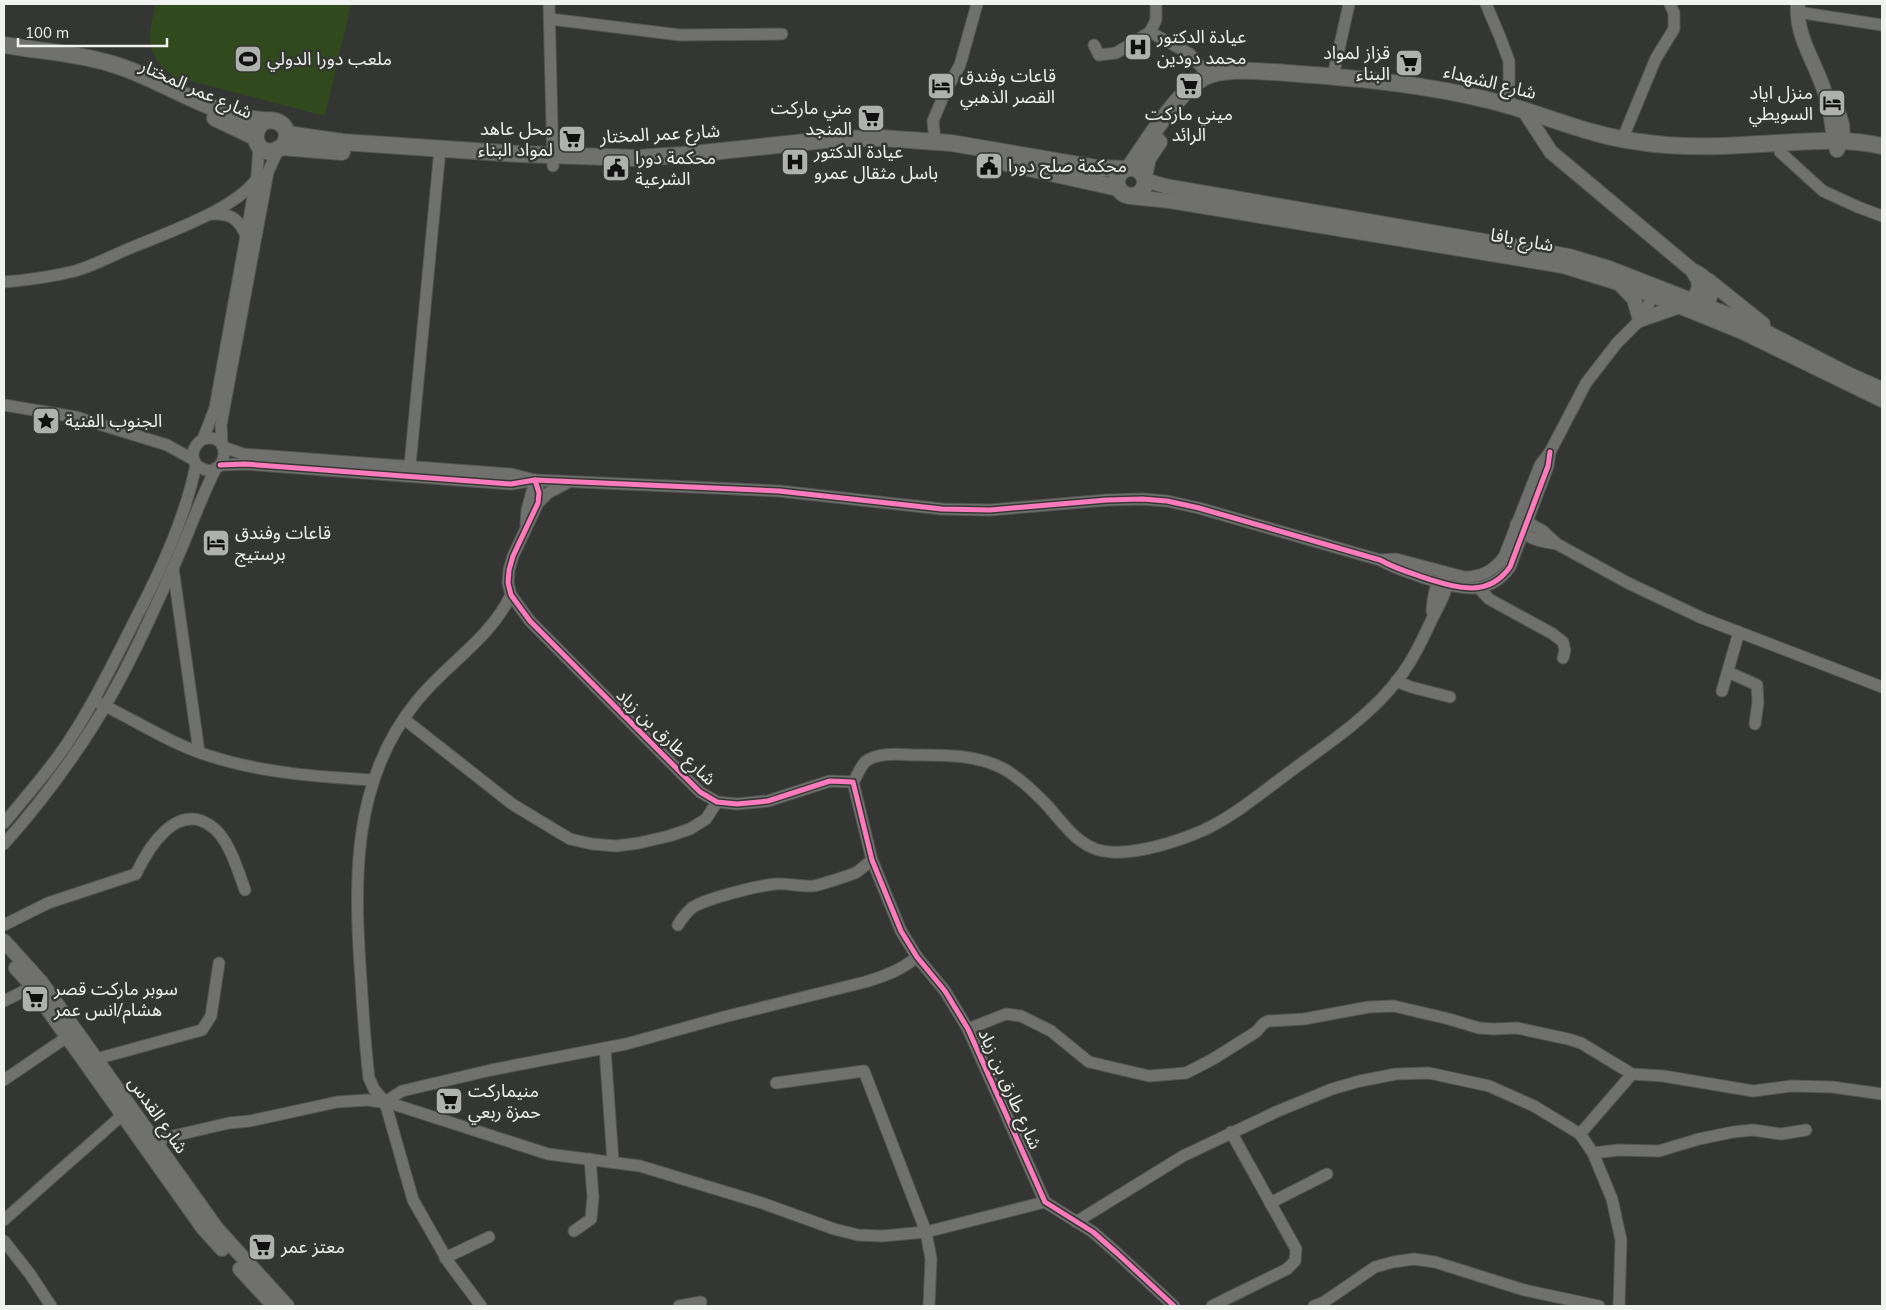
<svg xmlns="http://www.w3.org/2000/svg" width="1886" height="1310" viewBox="0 0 1886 1310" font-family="Mulish,'Noto Sans Arabic',sans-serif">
	<rect width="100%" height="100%" fill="#343633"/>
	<path fill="#314a1d" d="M 156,4 L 351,4 L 325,116 L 175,77 C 145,56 147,36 156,4 Z"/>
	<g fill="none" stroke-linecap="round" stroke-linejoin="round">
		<g stroke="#535552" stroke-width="13">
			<g id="minor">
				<path d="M 549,4 L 553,166"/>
				<path d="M 1486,4 L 1500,37 L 1509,61 L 1509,105"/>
				<path d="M 1797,12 L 1882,25"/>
				<path d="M 550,19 L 680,35 L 782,34"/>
				<path d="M 1150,32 L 1190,54 L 1209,76"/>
				<path d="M 1094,45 L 1099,55 L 1116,53 L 1150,32 L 1156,20 L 1156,4"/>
				<path d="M 1333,76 L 1349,4"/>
				<path d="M 1622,140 L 1656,58 L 1674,29 L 1674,13 L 1670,4"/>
				<path d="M 935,142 L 933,121 L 945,92 L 960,65 L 977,4"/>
				<path d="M 1780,152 L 1823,191 L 1858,207 L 1882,216"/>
				<path d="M 210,214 C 230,213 237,217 246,235"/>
				<path d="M 4,282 C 29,280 51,277 75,271 C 93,266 111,256 128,249 C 164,234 233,210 255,181"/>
				<path d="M 4,405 L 76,417 L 167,445 L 194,460"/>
				<path d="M 203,439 C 236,431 226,482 201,468 C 188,461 192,446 203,439 L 215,408 L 257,175 L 259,146"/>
				<path d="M 222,445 L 221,425 L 268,172 L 278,150"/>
				<path d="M 223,447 L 243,454 L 511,474 L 531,479"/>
				<path d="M 220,465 L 245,464 L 511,484 L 535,480 L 779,491 L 942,509 L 990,510 L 1107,500 L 1142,499 L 1167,501 L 1199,508 L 1380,560 C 1396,569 1411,573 1428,579 C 1458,588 1488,598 1510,567 L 1548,466 L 1550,452"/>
				<path d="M 409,476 L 440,149"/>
				<path d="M 535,480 L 539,493 L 538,503 L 513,556 L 509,570 L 508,583 L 511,595 L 530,621 L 700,792 L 717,802 L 737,804 L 768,801 L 830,781 L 853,782 L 872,860 L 901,931 L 917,957 L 945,991 L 968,1029 L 1045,1202 L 1093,1232 L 1118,1254 L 1174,1306"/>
				<path d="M 538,503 L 548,493 L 567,483"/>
				<path d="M 526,524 L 527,510 L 535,481"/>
				<path d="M 1557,544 C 1539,541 1527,540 1516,524 L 1527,522 L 1543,531 L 1557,544 L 1628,583 L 1702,618 L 1882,687"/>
				<path d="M 1381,560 L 1396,559 L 1464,577 C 1482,577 1493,571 1504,557 L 1540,465 L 1550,452 L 1586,383 L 1617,343 L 1640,320 L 1653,296 L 1660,291"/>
				<path d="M 173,568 L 199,752"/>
				<path d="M 1478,587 L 1489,599 L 1553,634 L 1563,642 L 1565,650 L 1563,658"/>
				<path d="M 1432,611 C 1433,599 1434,587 1442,577"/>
				<path d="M 1728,672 L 1757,685 L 1758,702 L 1755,724"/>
				<path d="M 1396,681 L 1411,687 L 1450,697"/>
				<path d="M 1722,691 L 1739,632"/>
				<path d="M 99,703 C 137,721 172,745 213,757 C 264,773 320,777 373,780"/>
				<path d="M 404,719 L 512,804 L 570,839 L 592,844 L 616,846 L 639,843 L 669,836 L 690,829 L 706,819 L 717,802"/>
				<path d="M 853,782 C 857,777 860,767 865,762 C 877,752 900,754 914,755 C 944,755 976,754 1004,769 C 1018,777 1029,787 1040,798 C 1062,819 1077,851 1111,852 C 1139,854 1179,841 1204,830 C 1234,816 1261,793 1287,774 C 1323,747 1362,722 1391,688 C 1409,668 1421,643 1432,619 C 1436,611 1447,592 1447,584 C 1447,580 1446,576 1445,572"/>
				<path d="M 4,823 C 28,794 54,765 74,733 C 98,696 117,655 137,616 C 162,568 185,518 196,465"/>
				<path d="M 4,844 C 38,806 68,766 95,723 C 125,675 149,621 172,570 C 188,536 199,501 216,468"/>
				<path d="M 4,925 L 48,903 L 136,874 C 148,848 177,801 211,826 C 229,838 238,871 245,890"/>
				<path d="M 678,925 C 682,918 687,912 693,907 C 708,898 757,886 775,884 C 788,883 801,887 813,886 C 820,885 851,875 857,872 C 862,868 867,864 872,860"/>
				<path d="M 4,1001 L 32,987"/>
				<path d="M 968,1029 L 1006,1014 L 1021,1016 L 1051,1031 L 1089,1062 L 1149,1076 L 1186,1073 L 1213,1059 L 1256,1032 L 1263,1024 L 1268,1021 L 1304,1019 L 1369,1007 L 1394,1006 L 1449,1019 L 1479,1028 L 1493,1029 L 1517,1028 L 1568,1039 L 1581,1043 L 1632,1074 L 1663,1076 L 1753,1091 L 1791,1086 L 1832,1087 L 1882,1094"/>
				<path d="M 605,1048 L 613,1162"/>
				<path d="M 96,1059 L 202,1030 L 211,1016 L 219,963"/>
				<path d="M 4,1080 L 67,1037"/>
				<path d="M 776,1083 L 864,1071 L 926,1232 L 931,1259 L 929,1306"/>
				<path d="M 385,1102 L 402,1091 L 491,1070 L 626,1044 L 724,1017 L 865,982 C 885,976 901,970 917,957"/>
				<path d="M 1580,1134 L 1632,1074"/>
				<path d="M 147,1142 L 229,1123 L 250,1121 L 337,1102 L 368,1100 L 393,1104 L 548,1154 L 640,1166 L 762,1203 L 834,1229 L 858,1235 L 882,1236 L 926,1232 L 1045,1202"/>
				<path d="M 1593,1153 L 1618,1150 L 1659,1151 L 1699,1139 L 1733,1132 L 1753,1130 L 1781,1134 L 1806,1130"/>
				<path d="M 1270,1203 L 1327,1174"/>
				<path d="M 4,1220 L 128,1110"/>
				<path d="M 1076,1222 L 1183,1156 L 1278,1111 L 1332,1089 L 1360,1081 L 1396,1074 L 1429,1073 L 1489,1086 L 1534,1106 L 1580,1134 L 1593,1153 L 1612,1199 L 1621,1240 L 1619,1306"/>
				<path d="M 574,1231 L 591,1219 L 593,1197 L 590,1159"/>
				<path d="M 4,1241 L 30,1274 L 51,1306"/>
				<path d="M 445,1258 L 489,1237"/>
				<path d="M 481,1306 L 449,1263 L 413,1200 L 385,1102 L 374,1089 L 369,1078 C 365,1045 363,1012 361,980 C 354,882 351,782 416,702 C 446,664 489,640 511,595"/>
				<path d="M 679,1306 L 701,1302"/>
				<path d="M 1212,1306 L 1287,1269 L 1295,1261 L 1296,1249 L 1231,1132"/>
				<path d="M 1314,1306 L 1324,1302 L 1375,1267 L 1393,1262 L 1414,1259 L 1435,1262 L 1524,1290 L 1599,1306"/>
			</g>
		</g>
		<g stroke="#535552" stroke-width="16">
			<g id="tertiary">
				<path d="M 1798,4 C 1795,36 1816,63 1825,93 C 1827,99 1829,105 1830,112 C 1833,125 1832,137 1837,150"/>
				<path d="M 1834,103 C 1842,119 1847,134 1837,150"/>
				<path d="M 1523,109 L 1551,152 L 1692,270 C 1717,282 1718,297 1695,312 L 1693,301 L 1699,288 L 1698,280 L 1692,270"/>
				<path d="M 1145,180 L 1165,186 L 1525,248 L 1569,256 L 1609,268 L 1663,289 L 1745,321 L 1848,374 L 1882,389"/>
				<path d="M 1131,197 L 1170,201 L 1563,266 L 1634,288 L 1740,331 L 1882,400"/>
				<path d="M 1708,280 L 1763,324"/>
				<path d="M 1620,284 L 1634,299 L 1640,320 L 1680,306"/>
				<path d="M 4,941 L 41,982 L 217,1229 L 287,1306"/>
				<path d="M 16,968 L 27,980 L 203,1228 L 222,1249"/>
				<path d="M 240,1269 L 274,1306"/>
			</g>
		</g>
		<g stroke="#535552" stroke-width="18">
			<g id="secondary">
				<path d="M 4,45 C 39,51 75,53 109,63 C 149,74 185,99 225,112 C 237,116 249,119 262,120 C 269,121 274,119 280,123 C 291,130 288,146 276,150 C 258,158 247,132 265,121"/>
				<path d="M 215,118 L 255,137"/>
				<path d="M 287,134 L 342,142 L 519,154 L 637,158 L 682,155 L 835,139 L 882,138 L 951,143 L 1097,168 L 1124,169"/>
				<path d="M 282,147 L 342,152"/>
				<path d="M 1006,163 L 1118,188"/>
				<circle cx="1131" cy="182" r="14"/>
				<path d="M 1129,168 C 1147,142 1176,94 1203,78 C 1224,66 1264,72 1287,73 C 1356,78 1425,84 1492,101 C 1541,113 1589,136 1640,142 C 1685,149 1732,146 1777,143 C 1813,141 1847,138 1882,146"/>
				<path d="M 1144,176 L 1148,158 L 1159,142"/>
			</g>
		</g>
		<use href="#minor" stroke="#70716e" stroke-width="11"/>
		<use href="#tertiary" stroke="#70716e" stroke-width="14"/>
		<use href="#secondary" stroke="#70716e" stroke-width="16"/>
		<g stroke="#343732" stroke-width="8">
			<g id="cycleway">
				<path d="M 220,465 L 245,464 L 511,484 L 535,480 L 779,491 L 942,509 L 990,510 L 1107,500 L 1142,499 L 1167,501 L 1199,508 L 1380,560 C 1396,569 1411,573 1428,579 C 1458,588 1488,598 1510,567 L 1548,466 L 1550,452"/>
				<path d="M 535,480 L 539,493 L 538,503 L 513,556 L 509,570 L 508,583 L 511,595 L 530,621 L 700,792 L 717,802 L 737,804 L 768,801 L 830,781 L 853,782 L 872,860 L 901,931 L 917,957 L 945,991 L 968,1029 L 1045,1202 L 1093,1232 L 1118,1254 L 1174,1306"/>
			</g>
		</g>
		<use href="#cycleway" stroke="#fd7abc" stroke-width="5"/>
	</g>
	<defs>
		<g id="hospital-square" transform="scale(1.4375)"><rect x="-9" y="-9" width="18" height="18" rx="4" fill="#afb1ae" stroke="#343732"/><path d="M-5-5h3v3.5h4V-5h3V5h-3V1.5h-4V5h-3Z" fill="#111"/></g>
		<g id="stadium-square" transform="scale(1.4375)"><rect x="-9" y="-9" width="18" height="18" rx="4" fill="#afb1ae" stroke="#343732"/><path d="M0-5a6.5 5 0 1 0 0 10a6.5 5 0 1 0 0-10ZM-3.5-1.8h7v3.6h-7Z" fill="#111"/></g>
		<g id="supermarket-square" transform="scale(1.4375)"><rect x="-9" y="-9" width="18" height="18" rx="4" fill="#afb1ae" stroke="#343732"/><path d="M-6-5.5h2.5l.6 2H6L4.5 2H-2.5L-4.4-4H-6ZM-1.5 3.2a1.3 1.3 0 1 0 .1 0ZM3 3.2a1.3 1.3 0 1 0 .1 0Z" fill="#111"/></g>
		<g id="hotel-square" transform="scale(1.4375)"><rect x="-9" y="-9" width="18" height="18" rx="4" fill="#afb1ae" stroke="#343732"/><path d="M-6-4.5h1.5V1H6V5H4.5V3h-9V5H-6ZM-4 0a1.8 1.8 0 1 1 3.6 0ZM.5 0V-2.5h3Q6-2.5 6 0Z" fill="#111"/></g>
		<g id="civic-square" transform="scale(1.4375)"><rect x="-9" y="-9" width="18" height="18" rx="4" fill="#afb1ae" stroke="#343732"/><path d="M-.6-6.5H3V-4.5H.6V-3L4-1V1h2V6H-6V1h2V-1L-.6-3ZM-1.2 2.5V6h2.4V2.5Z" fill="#111"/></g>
		<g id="sight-square" transform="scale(1.4375)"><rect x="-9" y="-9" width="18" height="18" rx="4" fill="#afb1ae" stroke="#343732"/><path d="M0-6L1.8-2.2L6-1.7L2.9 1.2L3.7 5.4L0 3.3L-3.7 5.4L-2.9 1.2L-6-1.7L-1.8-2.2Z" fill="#111"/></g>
	</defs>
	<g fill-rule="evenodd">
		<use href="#hospital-square" x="1138" y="47"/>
		<use href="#stadium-square" x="248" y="59"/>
		<use href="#supermarket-square" x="1409" y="63"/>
		<use href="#hotel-square" x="941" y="86"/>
		<use href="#supermarket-square" x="1189" y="86"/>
		<use href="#hotel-square" x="1832" y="103"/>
		<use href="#supermarket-square" x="871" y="118"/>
		<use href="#supermarket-square" x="572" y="139"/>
		<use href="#hospital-square" x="795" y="162"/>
		<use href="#civic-square" x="989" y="166"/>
		<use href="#civic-square" x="616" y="168"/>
		<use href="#sight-square" x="46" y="421"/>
		<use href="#hotel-square" x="216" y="543"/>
		<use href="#supermarket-square" x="35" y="999"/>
		<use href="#supermarket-square" x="449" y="1101"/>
		<use href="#supermarket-square" x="262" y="1247"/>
	</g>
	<g text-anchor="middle" stroke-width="5" stroke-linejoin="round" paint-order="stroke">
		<g font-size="18" fill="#f1f3f0" stroke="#343732" text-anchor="start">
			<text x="1157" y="43">عيادة الدكتور<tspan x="1157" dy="21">محمد دودين</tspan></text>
			<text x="1390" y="59" text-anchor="end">قزاز لمواد<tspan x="1390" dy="21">البناء</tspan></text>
			<text x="267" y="65">ملعب دورا الدولي</text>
			<text x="960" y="82">قاعات وفندق<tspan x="960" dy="21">القصر الذهبي</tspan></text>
			<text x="1813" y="99" text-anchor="end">منزل اياد<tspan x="1813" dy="21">السويطي</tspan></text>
			<text x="852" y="114" text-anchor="end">مني ماركت<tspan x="852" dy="21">المنجد</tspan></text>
			<text x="1189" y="120" text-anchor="middle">ميني ماركت<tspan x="1189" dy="21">الرائد</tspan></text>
			<text x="553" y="135" text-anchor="end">محل عاهد<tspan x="553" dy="21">لمواد البناء</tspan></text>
			<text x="814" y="158">عيادة الدكتور<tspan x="814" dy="21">باسل مثقال عمرو</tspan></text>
			<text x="635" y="164">محكمة دورا<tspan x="635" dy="21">الشرعية</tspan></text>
			<text x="1008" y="172">محكمة صلح دورا</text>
			<text x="65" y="427">الجنوب الفنية</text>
			<text x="235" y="539">قاعات وفندق<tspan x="235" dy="21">برستيج</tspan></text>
			<text x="54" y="995">سوبر ماركت قصر<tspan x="54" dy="21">هشام/انس عمر</tspan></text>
			<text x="468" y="1097">منيماركت<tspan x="468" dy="21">حمزة ربعي</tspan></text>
			<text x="281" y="1253">معتز عمر</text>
		</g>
		<g font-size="18" fill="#f1f3f0" stroke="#343732">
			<text transform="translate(1490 82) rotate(14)" y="6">شارع الشهداء</text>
			<text transform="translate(196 89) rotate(24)" y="6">شارع عمر المختار</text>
			<text transform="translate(660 134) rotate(-3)" y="6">شارع عمر المختار</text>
			<text transform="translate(1522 240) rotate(10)" y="6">شارع يافا</text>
			<text transform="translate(666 737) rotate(44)" y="6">شارع طارق بن زياد</text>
			<text transform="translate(1010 1089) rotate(66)" y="6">شارع طارق بن زياد</text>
			<text transform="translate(158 1115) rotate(55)" y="6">شارع القدس</text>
		</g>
	</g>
	<rect width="1886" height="1310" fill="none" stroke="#f1f3f0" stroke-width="10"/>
	<path d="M18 38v8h149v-8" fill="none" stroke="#f1f3f0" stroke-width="2.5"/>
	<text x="25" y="38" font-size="15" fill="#f1f3f0" stroke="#343732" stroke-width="4" paint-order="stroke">100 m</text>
</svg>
